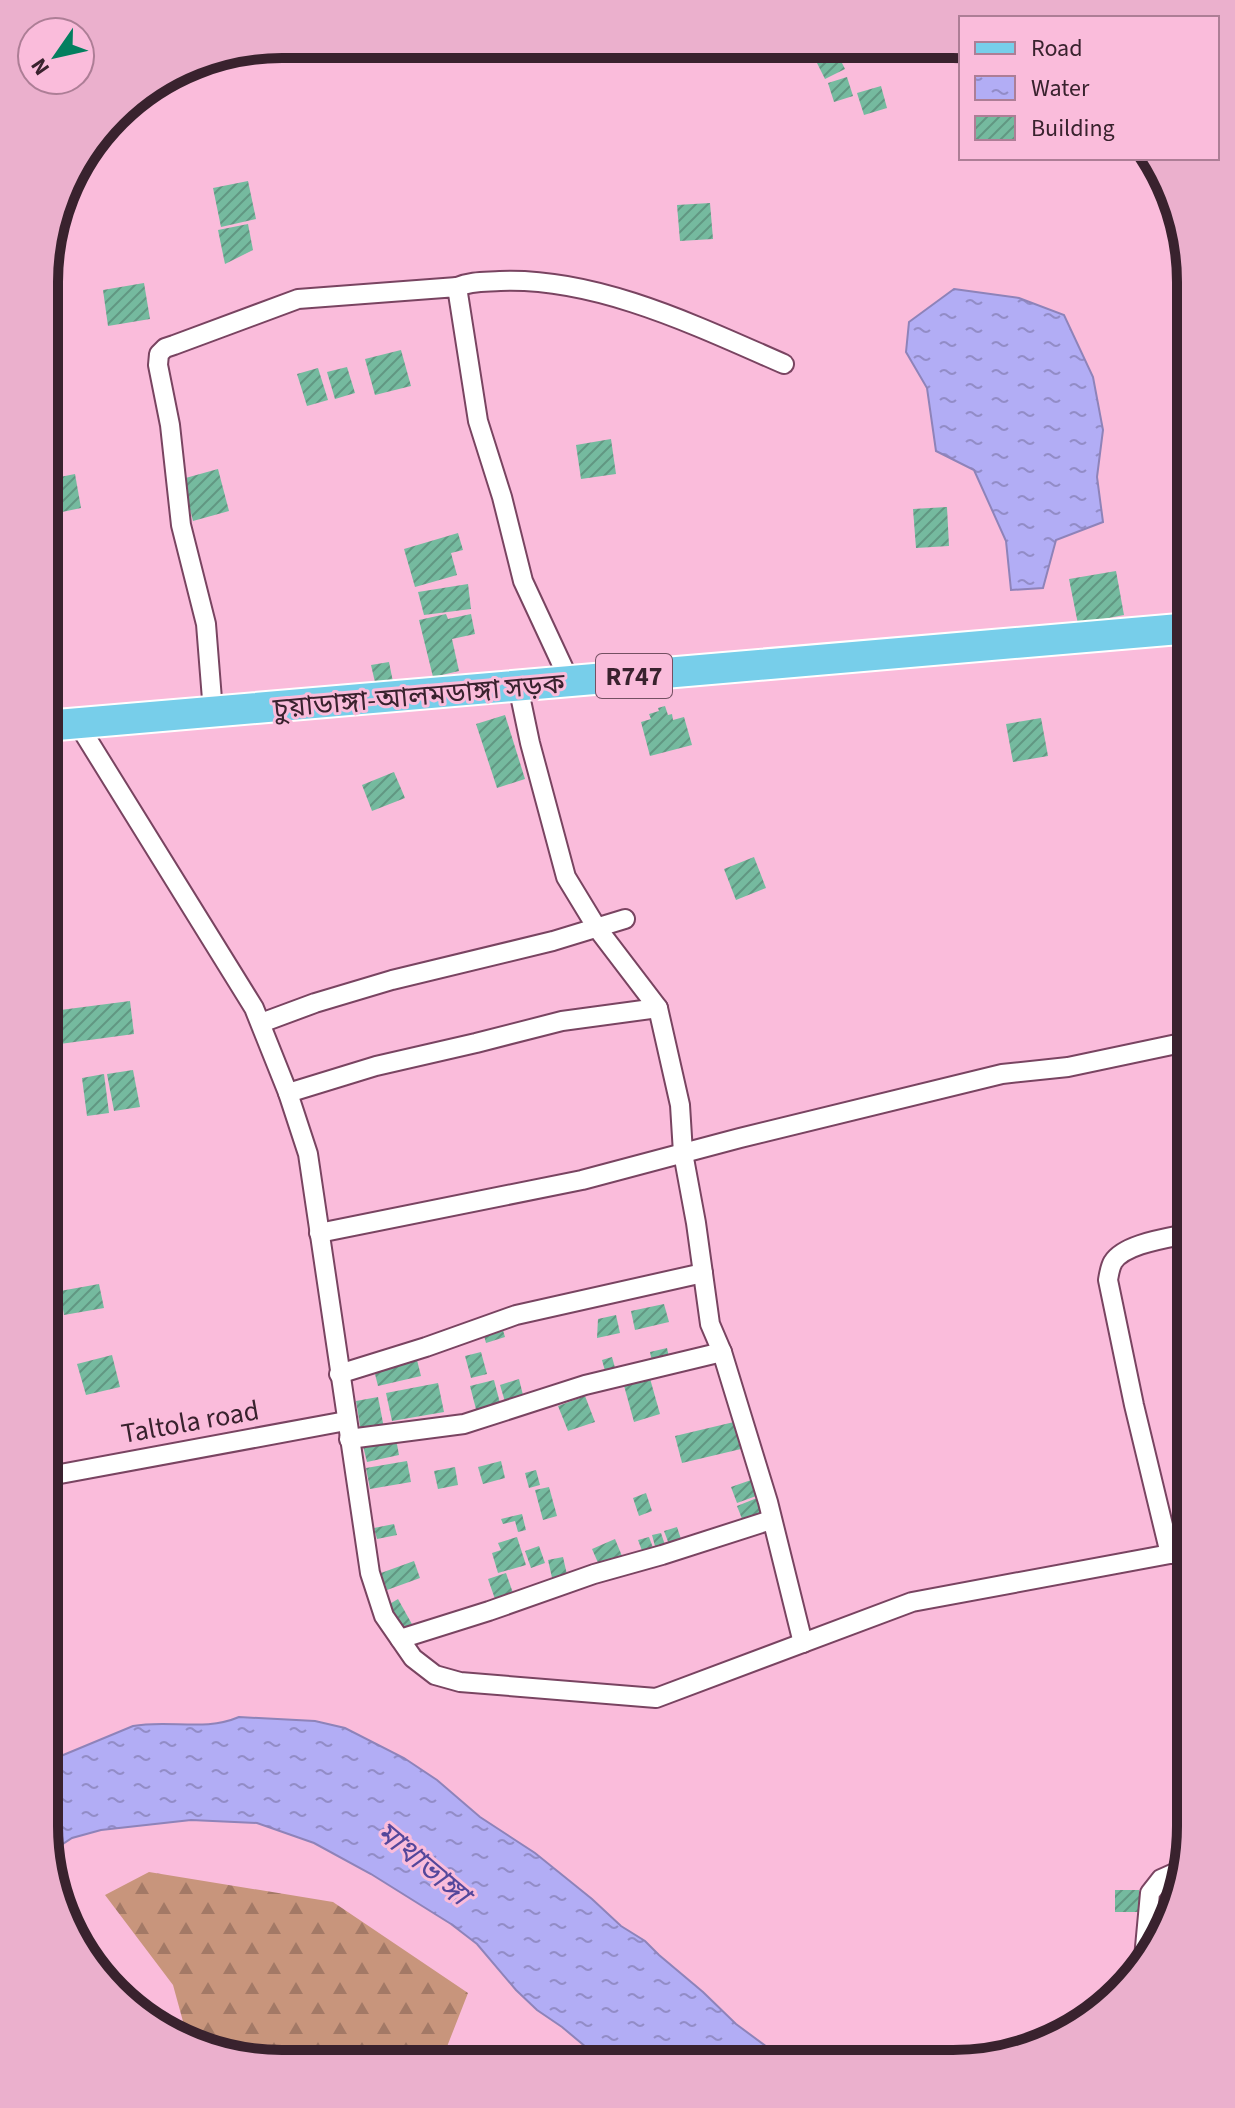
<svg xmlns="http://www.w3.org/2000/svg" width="1235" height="2108" viewBox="0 0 1235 2108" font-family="'Source Sans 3','Noto Sans Bengali',sans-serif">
	<defs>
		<pattern id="forest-firs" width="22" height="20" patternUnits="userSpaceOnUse" patternTransform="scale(2)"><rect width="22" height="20" fill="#c8957c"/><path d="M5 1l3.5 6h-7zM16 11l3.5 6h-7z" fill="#a37966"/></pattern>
		<pattern id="water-ripples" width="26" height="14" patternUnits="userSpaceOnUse" patternTransform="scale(2)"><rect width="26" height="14" fill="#b2adf5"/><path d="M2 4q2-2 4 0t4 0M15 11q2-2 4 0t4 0" fill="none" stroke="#928cc7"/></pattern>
		<pattern id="building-hatch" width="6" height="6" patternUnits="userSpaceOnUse" patternTransform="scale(2)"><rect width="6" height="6" fill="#75ba9f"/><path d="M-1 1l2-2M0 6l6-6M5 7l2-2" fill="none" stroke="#619782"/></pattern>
	</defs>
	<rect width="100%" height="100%" fill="#fabcdb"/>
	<path fill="url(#forest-firs)" d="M 149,1872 L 333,1902 L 468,1993 L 441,2062 L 250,2062 L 187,2036 L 173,1985 L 105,1895 Z"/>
	<g fill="url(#water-ripples)" stroke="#8e83b9" stroke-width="2">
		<path d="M 954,289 L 1019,298 L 1064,315 L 1093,377 L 1103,430 L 1097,477 L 1103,522 L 1056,540 L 1043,588 L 1011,590 L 1006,541 L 974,470 L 936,451 L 927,388 L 906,352 L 909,322 Z"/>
		<path d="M 239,1717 L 315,1721 L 345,1728 L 404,1758 L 437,1780 L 480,1817 L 535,1853 L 592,1899 L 621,1926 L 645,1941 L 659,1955 L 703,1992 L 736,2024 L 775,2053 L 784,2063 L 605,2063 L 562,2027 L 537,2010 L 516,1990 L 477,1944 L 451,1924 L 371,1874 L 314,1843 L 257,1823 L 191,1820 L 101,1830 L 72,1838 L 49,1853 L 44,1826 L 44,1763 L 133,1726 C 169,1719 204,1732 239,1717 Z"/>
	</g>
	<g fill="url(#building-hatch)">
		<path d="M 835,49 L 845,69 L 825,79 L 815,59 Z"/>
		<path d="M 847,77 L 853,96 L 834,102 L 828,83 Z"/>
		<path d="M 881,86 L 887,108 L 864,115 L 857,93 Z"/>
		<path d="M 248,181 L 256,219 L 221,227 L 213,188 Z"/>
		<path d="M 710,203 L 713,239 L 680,241 L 677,205 Z"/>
		<path d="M 248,224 L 253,250 L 225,264 L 218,230 Z"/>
		<path d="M 144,283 L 150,319 L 108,326 L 103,290 Z"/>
		<path d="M 401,350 L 411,386 L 375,395 L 365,359 Z"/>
		<path d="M 347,367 L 355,393 L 335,399 L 327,372 Z"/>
		<path d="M 318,368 L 328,400 L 307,406 L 297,374 Z"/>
		<path d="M 611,439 L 616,474 L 581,479 L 576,445 Z"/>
		<path d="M 218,469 L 229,511 L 193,521 L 182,479 Z"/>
		<path d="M 75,474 L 81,508 L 62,512 L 55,478 Z"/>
		<path d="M 46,478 L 54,513 L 46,515 Z"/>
		<path d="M 947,507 L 949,546 L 916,548 L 913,509 Z"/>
		<path d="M 458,533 L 463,550 L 451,553 L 457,575 L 415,587 L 404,549 Z"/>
		<path d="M 1116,571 L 1124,615 L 1078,624 L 1069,579 Z"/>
		<path d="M 468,584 L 471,609 L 424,615 L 418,592 Z"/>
		<path d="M 1191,584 L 1191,611 L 1186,612 L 1181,586 Z"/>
		<path d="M 446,614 L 448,619 L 471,614 L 475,634 L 452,639 L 459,671 L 433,677 L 419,620 Z"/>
		<path d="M 389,662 L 394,687 L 377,691 L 371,665 Z"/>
		<path d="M 665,706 L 668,715 L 672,714 L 673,720 L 684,717 L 692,745 L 650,756 L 641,722 L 651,719 L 649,714 L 659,711 L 658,708 Z"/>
		<path d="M 505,715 L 525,779 L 497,788 L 476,724 Z"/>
		<path d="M 1041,718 L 1048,756 L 1013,762 L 1006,724 Z"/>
		<path d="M 394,772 L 405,798 L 372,811 L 362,785 Z"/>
		<path d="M 754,857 L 766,888 L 736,900 L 724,869 Z"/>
		<path d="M 130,1001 L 134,1034 L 45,1046 L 45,1012 Z"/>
		<path d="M 133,1070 L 140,1107 L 114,1111 L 107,1074 Z"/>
		<path d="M 104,1074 L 109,1113 L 87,1116 L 82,1078 Z"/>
		<path d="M 99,1284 L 104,1308 L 64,1315 L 60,1291 Z"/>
		<path d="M 664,1304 L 669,1322 L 635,1330 L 631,1311 Z"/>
		<path d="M 616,1315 L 620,1333 L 597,1338 L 598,1319 Z"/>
		<path d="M 502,1327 L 505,1337 L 486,1343 L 483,1332 Z"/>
		<path d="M 667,1348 L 670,1362 L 653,1366 L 650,1352 Z"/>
		<path d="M 481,1352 L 487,1374 L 471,1378 L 465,1356 Z"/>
		<path d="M 112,1355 L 120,1387 L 86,1395 L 77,1364 Z"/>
		<path d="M 416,1356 L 421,1376 L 378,1386 L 373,1366 Z"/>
		<path d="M 612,1357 L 617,1375 L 607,1378 L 602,1360 Z"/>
		<path d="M 649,1375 L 660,1414 L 634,1422 L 623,1382 Z"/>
		<path d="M 519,1379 L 524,1399 L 506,1405 L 500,1385 Z"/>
		<path d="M 494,1380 L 501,1407 L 477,1413 L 470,1386 Z"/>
		<path d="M 438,1383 L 444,1412 L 392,1421 L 386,1393 Z"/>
		<path d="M 585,1396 L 595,1422 L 568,1431 L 558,1406 Z"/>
		<path d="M 378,1397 L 384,1428 L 361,1432 L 356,1401 Z"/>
		<path d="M 734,1422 L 741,1449 L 682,1463 L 675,1436 Z"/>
		<path d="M 395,1434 L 399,1455 L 367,1462 L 362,1442 Z"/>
		<path d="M 407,1461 L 411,1482 L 370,1489 L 366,1468 Z"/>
		<path d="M 501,1461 L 505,1478 L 483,1484 L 478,1467 Z"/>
		<path d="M 455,1467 L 458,1485 L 438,1489 L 434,1471 Z"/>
		<path d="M 536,1470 L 540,1485 L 529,1488 L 525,1473 Z"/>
		<path d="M 754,1479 L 759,1495 L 737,1503 L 731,1487 Z"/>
		<path d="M 549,1487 L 557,1516 L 543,1520 L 535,1490 Z"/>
		<path d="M 646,1493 L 652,1511 L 639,1516 L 633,1498 Z"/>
		<path d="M 757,1498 L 764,1516 L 744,1524 L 737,1506 Z"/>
		<path d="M 522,1514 L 526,1530 L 518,1532 L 515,1521 L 503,1524 L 501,1519 Z"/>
		<path d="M 394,1524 L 397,1535 L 377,1539 L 374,1528 Z"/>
		<path d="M 677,1527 L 682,1542 L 670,1547 L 664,1531 Z"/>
		<path d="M 661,1533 L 666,1548 L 656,1550 L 652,1535 Z"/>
		<path d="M 517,1537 L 526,1565 L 498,1573 L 492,1553 L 501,1550 L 498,1543 Z"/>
		<path d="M 649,1537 L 655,1553 L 644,1556 L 638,1540 Z"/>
		<path d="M 615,1539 L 622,1556 L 599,1565 L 592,1549 Z"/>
		<path d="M 539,1546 L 545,1563 L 531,1568 L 525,1551 Z"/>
		<path d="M 563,1557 L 568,1579 L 553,1582 L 548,1560 Z"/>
		<path d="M 414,1561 L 420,1578 L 387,1590 L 381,1573 Z"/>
		<path d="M 506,1573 L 513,1593 L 495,1599 L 488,1579 Z"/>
		<path d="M 398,1599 L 413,1626 L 403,1632 L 388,1605 Z"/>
		<rect x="1115" y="1890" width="24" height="22"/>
	</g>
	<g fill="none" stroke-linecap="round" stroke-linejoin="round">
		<g stroke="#794461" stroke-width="22">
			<g id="street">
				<path d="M 457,287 C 471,281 485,282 500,281 C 596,277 697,326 784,364"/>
				<path d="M 518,686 L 530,743 L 566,877 L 597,928 L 658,1008 L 680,1105 L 683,1153 L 696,1223 L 710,1324 L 722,1352 L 768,1502 L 803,1643"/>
				<path d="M 213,712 L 206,624 L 181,525 L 170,425 L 158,365 L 159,354 L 165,348 L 174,345 L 298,299 L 457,287 L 478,421 L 502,497 L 523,581 L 570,682"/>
				<path d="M 78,724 L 254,1008 L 288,1093 L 308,1154 L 370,1573 L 384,1616 L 413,1658 L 435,1675 L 460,1682 L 656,1698 L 912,1602 L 1170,1554 L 1191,1553"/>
				<path d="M 261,1023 L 315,1003 L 392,980 L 553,941 L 625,919"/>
				<path d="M 288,1093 L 376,1066 L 476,1043 L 562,1021 L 658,1008"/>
				<path d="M 319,1233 L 582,1180 L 740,1138 L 1002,1074 L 1068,1067 L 1191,1041"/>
				<path d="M 339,1374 L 426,1347 L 516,1315 L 703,1273"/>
				<path d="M 349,1439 L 464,1424 L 585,1385 L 722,1352"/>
				<path d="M 44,1477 L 346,1421"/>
				<path d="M 1170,1554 L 1134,1405 L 1108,1280 C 1109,1274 1110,1267 1113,1262 C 1125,1243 1170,1238 1191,1233"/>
				<path d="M 400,1639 L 489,1611 L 594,1574 L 662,1555 L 771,1520"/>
				<path d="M 1143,1969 L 1150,1893 L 1161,1879 L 1179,1871"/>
			</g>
		</g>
		<g stroke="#fff" stroke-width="34">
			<path id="primary" d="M 45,726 L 1191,628"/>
		</g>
		<use href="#street" stroke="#fff" stroke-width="18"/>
		<use href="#primary" stroke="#77ceea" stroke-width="30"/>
	</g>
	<g text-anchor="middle" stroke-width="6" stroke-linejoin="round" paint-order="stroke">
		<rect fill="#fabcdb" stroke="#735062" stroke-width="2" x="596" y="654" width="76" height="44" rx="6"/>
		<g font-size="26" font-weight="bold" fill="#39222e">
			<text x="634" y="685">R747</text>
		</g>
		<g font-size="28" fill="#39222e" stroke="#fabcdb">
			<text transform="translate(419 695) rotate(-5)" y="10">চুয়াডাঙ্গা-আলমডাঙ্গা সড়ক</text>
			<text transform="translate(190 1421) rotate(-10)" y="10">Taltola road</text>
		</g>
		<g font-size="30" font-style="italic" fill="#54479b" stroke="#fabcdb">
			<text transform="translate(423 1863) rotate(40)" y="10">মাথাভাঙ্গা</text>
		</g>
	</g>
	<path d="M0 0H1235V2108H0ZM282 58H953A224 224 0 0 1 1177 282V1826A224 224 0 0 1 953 2050H282A224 224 0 0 1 58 1826V282A224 224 0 0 1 282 58Z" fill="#ebb0cd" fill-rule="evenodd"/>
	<path fill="none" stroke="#39222e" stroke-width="10" d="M282 58H953A224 224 0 0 1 1177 282V1826A224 224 0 0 1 953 2050H282A224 224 0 0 1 58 1826V282A224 224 0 0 1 282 58Z"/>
	<rect x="959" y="16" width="260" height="144" fill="#fabcdb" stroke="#ad7e96" stroke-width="2"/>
	<rect x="975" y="42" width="40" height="12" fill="#77ceea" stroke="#ad7e96" stroke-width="2"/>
	<text x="1031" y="56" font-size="24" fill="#39222e">Road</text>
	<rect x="975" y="76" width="40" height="24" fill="url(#water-ripples)" stroke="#ad7e96" stroke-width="2"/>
	<text x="1031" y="96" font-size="24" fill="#39222e">Water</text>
	<rect x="975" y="116" width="40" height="24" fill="url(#building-hatch)" stroke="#ad7e96" stroke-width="2"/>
	<text x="1031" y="136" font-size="24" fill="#39222e">Building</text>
	<g transform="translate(56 56) rotate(236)"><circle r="38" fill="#fabcdb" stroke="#ad7e96" stroke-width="2"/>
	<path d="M0-6L14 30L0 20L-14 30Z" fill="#037f5f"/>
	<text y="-12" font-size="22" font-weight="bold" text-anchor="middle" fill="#39222e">N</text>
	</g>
</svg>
